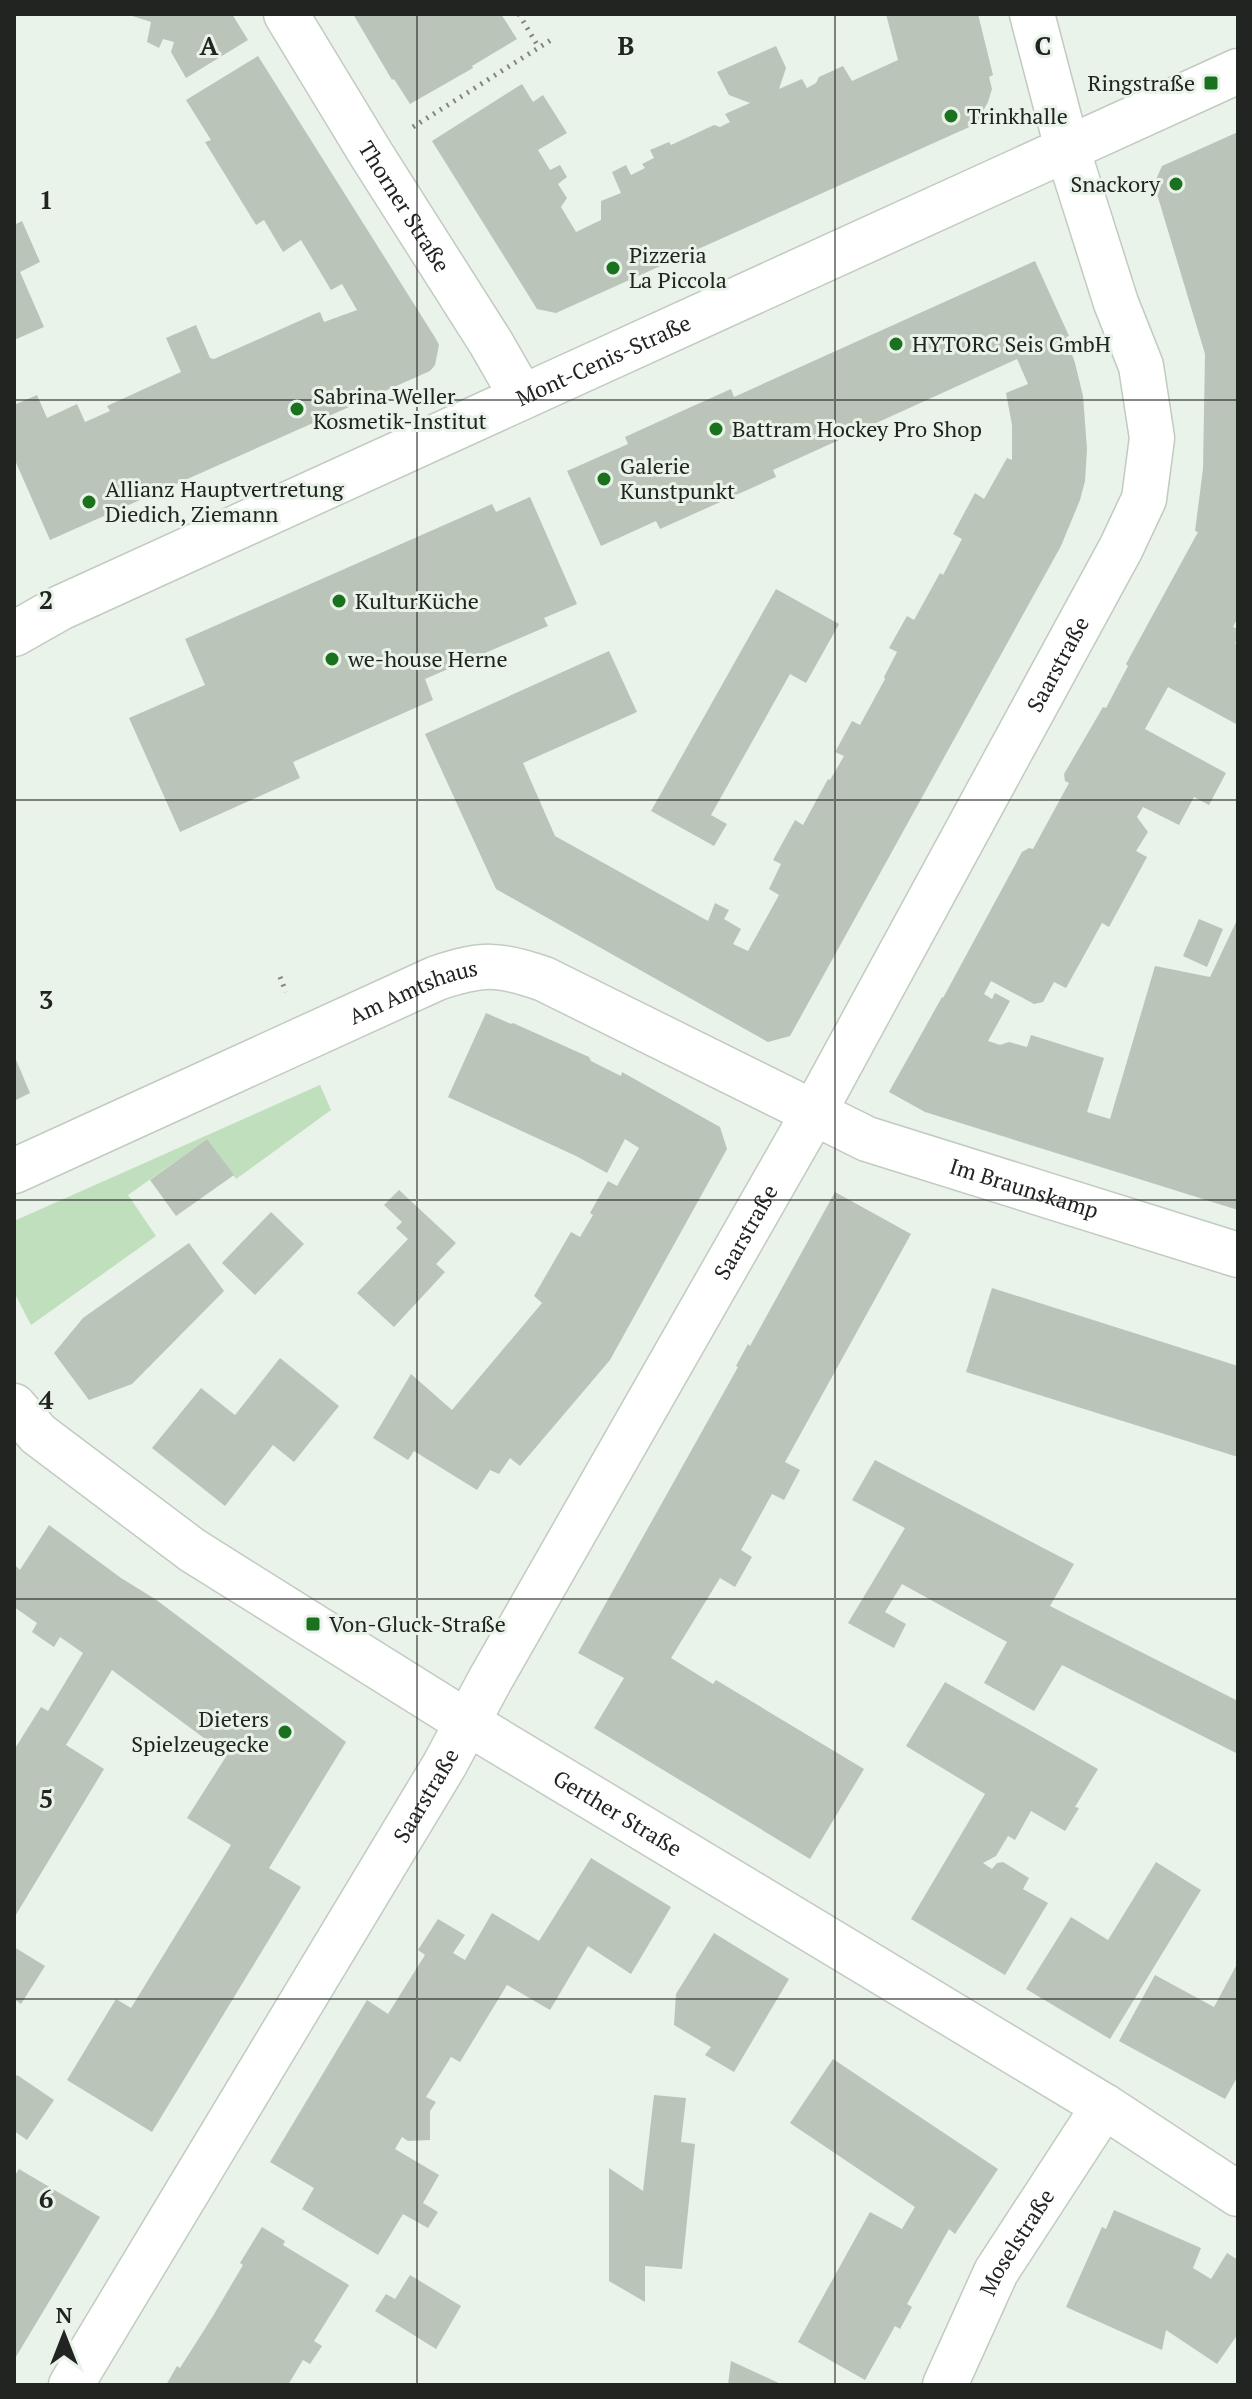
<svg xmlns="http://www.w3.org/2000/svg" width="1252" height="2399" viewBox="0 0 1252 2399" font-family="'PT Serif',serif">
	<rect width="100%" height="100%" fill="#e9f3e9"/>
	<path fill="#bfdfbd" d="M 320,1085 L 331,1110 L 236,1179 L 207,1139 L 128,1195 L 156,1236 L 31,1325 L 14,1292 L 14,1221 Z"/>
	<g fill="#bac4b9">
		<path d="M 126,14 L 232,14 L 248,40 L 186,78 L 171,52 L 174,42 L 163,39 L 159,48 L 147,42 L 151,22 Z"/>
		<path d="M 353,14 L 501,14 L 517,39 L 472,66 L 473,68 L 410,104 L 394,79 L 392,80 Z"/>
		<path d="M 886,14 L 978,14 L 993,75 L 989,77 L 992,89 L 988,102 L 976,124 L 556,313 L 537,309 L 432,141 L 522,84 L 533,102 L 543,95 L 567,133 L 538,150 L 550,170 L 560,165 L 567,177 L 558,184 L 567,198 L 561,207 L 576,232 L 601,220 L 601,201 L 621,193 L 612,172 L 626,165 L 631,175 L 645,168 L 642,164 L 654,158 L 650,150 L 669,142 L 671,145 L 714,125 L 720,127 L 730,122 L 725,114 L 750,103 L 729,95 L 717,72 L 776,46 L 786,68 L 779,89 L 802,79 L 807,88 L 816,83 L 819,77 L 843,66 L 852,81 L 898,60 Z"/>
		<path d="M 258,56 L 436,339 L 439,345 L 435,365 L 430,371 L 50,540 L 14,458 L 14,405 L 37,395 L 47,418 L 77,404 L 85,422 L 110,411 L 107,406 L 181,372 L 166,338 L 196,325 L 210,358 L 214,359 L 317,313 L 320,312 L 324,322 L 357,310 L 342,284 L 331,290 L 301,240 L 283,252 L 264,220 L 256,225 L 205,142 L 211,140 L 186,100 Z"/>
		<path d="M 1238,132 L 1238,617 L 1233,627 L 1238,629 L 1238,637 L 1235,643 L 1238,645 L 1238,725 L 1168,687 L 1145,729 L 1226,773 L 1209,805 L 1194,797 L 1179,825 L 1143,807 L 1137,817 L 1148,832 L 1136,851 L 1147,857 L 1109,927 L 1102,923 L 1066,988 L 1054,982 L 1043,1002 L 1034,1004 L 991,981 L 984,994 L 992,999 L 995,993 L 1010,1001 L 988,1041 L 1000,1045 L 1009,1042 L 1027,1047 L 1031,1035 L 1104,1058 L 1087,1112 L 1110,1119 L 1155,966 L 1210,977 L 1238,918 L 1238,1210 L 925,1112 L 889,1092 L 942,997 L 943,998 L 1022,852 L 1029,848 L 1033,849 L 1069,783 L 1065,781 L 1064,774 L 1103,707 L 1106,708 L 1128,666 L 1126,664 L 1198,532 L 1195,531 L 1203,469 L 1205,354 L 1154,184 L 1162,166 Z"/>
		<path d="M 22,221 L 40,262 L 20,272 L 44,327 L 14,340 L 14,225 Z"/>
		<path d="M 1035,261 L 1069,336 L 1066,337 L 1075,363 L 1083,396 L 1087,449 L 1085,481 L 1080,500 L 1061,546 L 790,1036 L 768,1042 L 496,889 L 425,734 L 609,651 L 637,712 L 523,763 L 555,836 L 708,921 L 715,903 L 729,910 L 724,919 L 741,929 L 733,944 L 748,951 L 779,895 L 769,889 L 781,864 L 773,860 L 795,820 L 803,825 L 828,779 L 830,780 L 844,756 L 835,752 L 852,721 L 860,725 L 885,679 L 884,677 L 897,652 L 889,648 L 907,616 L 914,620 L 940,573 L 943,575 L 962,539 L 953,534 L 975,493 L 984,499 L 1007,458 L 1012,460 L 1012,425 L 1006,393 L 1028,384 L 1017,359 L 773,470 L 776,477 L 660,529 L 656,521 L 601,546 L 567,471 L 628,444 L 625,437 L 682,411 L 731,389 L 734,397 Z"/>
		<path d="M 530,497 L 577,604 L 544,618 L 548,626 L 425,679 L 433,700 L 293,762 L 300,778 L 180,832 L 129,718 L 205,685 L 185,639 L 492,504 L 496,512 Z"/>
		<path d="M 776,589 L 839,624 L 806,683 L 790,674 L 711,815 L 727,824 L 714,846 L 651,811 Z"/>
		<path d="M 1199,919 L 1223,929 L 1207,967 L 1183,956 Z"/>
		<path d="M 486,1013 L 511,1024 L 513,1023 L 589,1057 L 591,1061 L 621,1076 L 622,1072 L 720,1127 L 727,1149 L 610,1360 L 520,1466 L 510,1458 L 499,1474 L 490,1470 L 477,1490 L 414,1451 L 408,1460 L 373,1438 L 411,1374 L 452,1410 L 542,1303 L 534,1296 L 571,1232 L 580,1237 L 593,1215 L 590,1213 L 608,1181 L 617,1186 L 639,1148 L 625,1139 L 607,1173 L 576,1156 L 448,1097 Z"/>
		<path d="M 14,1055 L 30,1093 L 14,1101 Z"/>
		<path d="M 207,1139 L 234,1175 L 176,1216 L 150,1180 Z"/>
		<path d="M 399,1190 L 456,1243 L 436,1264 L 445,1272 L 394,1327 L 357,1293 L 408,1239 L 396,1228 L 402,1222 L 384,1205 Z"/>
		<path d="M 835,1192 L 911,1234 L 785,1462 L 800,1470 L 784,1500 L 772,1494 L 741,1550 L 752,1557 L 735,1587 L 720,1578 L 671,1658 L 713,1684 L 716,1680 L 864,1769 L 810,1859 L 594,1728 L 624,1678 L 578,1653 L 738,1367 L 736,1366 L 748,1344 L 750,1346 Z"/>
		<path d="M 271,1212 L 304,1244 L 255,1295 L 222,1263 Z"/>
		<path d="M 189,1243 L 224,1291 L 132,1384 L 89,1400 L 54,1353 L 83,1318 Z"/>
		<path d="M 992,1288 L 1238,1366 L 1238,1457 L 966,1372 Z"/>
		<path d="M 280,1358 L 339,1406 L 294,1462 L 273,1445 L 225,1506 L 152,1448 L 201,1388 L 235,1415 Z"/>
		<path d="M 875,1460 L 1074,1564 L 1050,1606 L 1238,1701 L 1238,1754 L 1062,1665 L 1034,1711 L 984,1683 L 1007,1642 L 902,1584 L 885,1612 L 906,1624 L 894,1648 L 848,1623 L 905,1528 L 852,1500 Z"/>
		<path d="M 49,1525 L 121,1578 L 155,1599 L 346,1742 L 269,1868 L 301,1887 L 152,2132 L 67,2080 L 116,1999 L 131,2008 L 231,1845 L 187,1818 L 227,1755 L 112,1670 L 66,1745 L 104,1769 L 14,1918 L 14,1750 L 41,1707 L 48,1711 L 83,1653 L 60,1637 L 54,1647 L 32,1632 L 37,1623 L 14,1607 L 14,1564 L 20,1570 Z"/>
		<path d="M 945,1682 L 1098,1769 L 1075,1807 L 1079,1808 L 1065,1831 L 1031,1811 L 1015,1840 L 1008,1836 L 996,1856 L 983,1863 L 992,1869 L 997,1863 L 1003,1862 L 1029,1878 L 1023,1889 L 1048,1903 L 1005,1975 L 911,1919 L 985,1794 L 906,1746 Z"/>
		<path d="M 591,1858 L 671,1907 L 631,1974 L 588,1946 L 550,2010 L 507,1985 L 460,2062 L 451,2057 L 426,2097 L 436,2102 L 430,2111 L 430,2140 L 408,2141 L 402,2137 L 395,2149 L 439,2175 L 423,2203 L 438,2212 L 428,2228 L 403,2214 L 378,2255 L 302,2209 L 314,2188 L 270,2162 L 367,2000 L 388,2014 L 425,1955 L 418,1950 L 438,1919 L 465,1935 L 453,1953 L 465,1960 L 492,1913 L 539,1941 Z"/>
		<path d="M 1156,1862 L 1201,1890 L 1110,2039 L 1026,1989 L 1071,1917 L 1108,1940 Z"/>
		<path d="M 714,1933 L 789,1979 L 734,2072 L 705,2055 L 711,2047 L 674,2025 L 676,1994 Z"/>
		<path d="M 14,1947 L 45,1966 L 21,2004 L 14,1999 Z"/>
		<path d="M 1236,1966 L 1238,1967 L 1238,2076 L 1225,2099 L 1119,2041 L 1155,1975 L 1214,2007 Z"/>
		<path d="M 833,2059 L 998,2169 L 955,2234 L 949,2229 L 907,2304 L 912,2307 L 900,2329 L 895,2326 L 865,2380 L 798,2342 L 870,2212 L 902,2229 L 915,2207 L 790,2123 Z"/>
		<path d="M 17,2075 L 54,2100 L 27,2140 L 14,2131 L 14,2080 Z"/>
		<path d="M 654,2095 L 686,2098 L 681,2142 L 695,2144 L 682,2269 L 645,2266 L 645,2302 L 609,2281 L 609,2168 L 643,2191 Z"/>
		<path d="M 19,2169 L 100,2217 L 14,2360 L 14,2177 Z"/>
		<path d="M 1114,2210 L 1201,2248 L 1193,2268 L 1211,2279 L 1227,2253 L 1238,2260 L 1238,2334 L 1217,2364 L 1166,2330 L 1162,2350 L 1066,2307 L 1102,2227 L 1106,2229 Z"/>
		<path d="M 262,2227 L 285,2241 L 283,2245 L 349,2285 L 314,2341 L 322,2346 L 310,2364 L 303,2360 L 288,2385 L 166,2385 L 177,2366 L 180,2368 L 213,2316 L 243,2265 L 240,2263 Z"/>
		<path d="M 410,2275 L 461,2306 L 436,2349 L 375,2311 L 386,2294 L 395,2299 Z"/>
		<path d="M 731,2361 L 783,2385 L 728,2385 Z"/>
	</g>
	<g fill="none" stroke-linecap="round" stroke-linejoin="round">
		<g stroke="#c1cbc0" stroke-width="47">
			<g id="minor">
				<path id="s1" d="M 286,14 L 371,154 L 491,343 L 522,397"/>
				<path id="s2" d="M 14,634 L 60,608 L 1238,71"/>
				<path id="s3" d="M 14,1171 L 437,978 C 483,963 498,963 544,979 L 867,1139 L 1238,1255"/>
				<path id="s4" d="M 14,1406 L 38,1434 L 192,1550 L 468,1723 L 1104,2106 L 1238,2194"/>
				<path id="s5" d="M 71,2385 L 445,1764 L 490,1680 L 813,1114 L 1121,548 L 1144,499 L 1152,438 L 1141,366 L 1116,303 L 1067,148 L 1032,14"/>
				<path id="s6" d="M 945,2385 L 996,2272 L 1104,2106"/>
			</g>
		</g>
		<g stroke="#808780" stroke-width="5" stroke-dasharray="2 6" stroke-linecap="butt">
			<path d="M 519,14 L 539,48"/>
			<path d="M 413,127 L 554,38"/>
			<path d="M 280,977 L 286,992"/>
		</g>
		<use href="#minor" stroke="#fff" stroke-width="44"/>
	</g>
	<path fill="none" stroke="#212420" stroke-width="2" stroke-opacity="0.55" d="M 417,14 L 417,2385M 835,14 L 835,2385M 14,400 L 1238,400M 14,800 L 1238,800M 14,1200 L 1238,1200M 14,1599 L 1238,1599M 14,1999 L 1238,1999"/>
	<g fill="#1a721f" stroke="#e9f3e9" stroke-width="3">
		<rect x="1203" y="75" width="16" height="16" rx="4"/>
		<circle cx="951" cy="116" r="8"/>
		<circle cx="1176" cy="184" r="8"/>
		<circle cx="613" cy="268" r="8"/>
		<circle cx="896" cy="344" r="8"/>
		<circle cx="297" cy="409" r="8"/>
		<circle cx="716" cy="429" r="8"/>
		<circle cx="604" cy="479" r="8"/>
		<circle cx="89" cy="502" r="8"/>
		<circle cx="339" cy="601" r="8"/>
		<circle cx="332" cy="659" r="8"/>
		<rect x="305" y="1616" width="16" height="16" rx="4"/>
		<circle cx="285" cy="1732" r="8"/>
	</g>
	<g text-anchor="middle" stroke-width="6" stroke-linejoin="round" paint-order="stroke">
		<g font-size="22" fill="#212420" stroke="#e9f3e9" text-anchor="start">
			<text x="1195" y="91" text-anchor="end">Ringstraße</text>
			<text x="967" y="124">Trinkhalle</text>
			<text x="1160" y="192" text-anchor="end">Snackory</text>
			<text x="629" y="263">Pizzeria<tspan x="629" dy="25">La Piccola</tspan></text>
			<text x="912" y="352">HYTORC Seis GmbH</text>
			<text x="313" y="404">Sabrina Weller<tspan x="313" dy="25">Kosmetik-Institut</tspan></text>
			<text x="732" y="437">Battram Hockey Pro Shop</text>
			<text x="620" y="474">Galerie<tspan x="620" dy="25">Kunstpunkt</tspan></text>
			<text x="105" y="497">Allianz Hauptvertretung<tspan x="105" dy="25">Diedich, Ziemann</tspan></text>
			<text x="355" y="609">KulturKüche</text>
			<text x="348" y="667">we-house Herne</text>
			<text x="329" y="1632">Von-Gluck-Straße</text>
			<text x="269" y="1727" text-anchor="end">Dieters<tspan x="269" dy="25">Spielzeugecke</tspan></text>
		</g>
		<g font-size="22" fill="#212420" stroke="#e9f3e9">
			<text dy="8" stroke="none"><textPath href="#s1" startOffset="226">Thorner Straße</textPath></text>
			<text dy="8" stroke="none"><textPath href="#s2" startOffset="650">Mont-Cenis-Straße</textPath></text>
			<text dy="8" stroke="none"><textPath href="#s5" startOffset="1984">Saarstraße</textPath></text>
			<text dy="8" stroke="none"><textPath href="#s3" startOffset="438">Am Amtshaus</textPath></text>
			<text dy="8" stroke="none"><textPath href="#s3" startOffset="1100">Im Braunskamp</textPath></text>
			<text dy="8" stroke="none"><textPath href="#s5" startOffset="1336">Saarstraße</textPath></text>
			<text dy="8" stroke="none"><textPath href="#s5" startOffset="688">Saarstraße</textPath></text>
			<text dy="8" stroke="none"><textPath href="#s4" startOffset="730">Gerther Straße</textPath></text>
			<text dy="8" stroke="none"><textPath href="#s6" startOffset="160">Moselstraße</textPath></text>
		</g>
	</g>
	<g font-size="26" text-anchor="middle" font-weight="bold" fill="#212420" stroke="#e9f3e9" stroke-width="6" stroke-linejoin="round" paint-order="stroke">
		<text x="209" y="55">A</text>
		<text x="626" y="55">B</text>
		<text x="1043" y="55">C</text>
		<text x="46" y="209">1</text>
		<text x="46" y="609">2</text>
		<text x="46" y="1009">3</text>
		<text x="46" y="1409">4</text>
		<text x="46" y="1808">5</text>
		<text x="46" y="2208">6</text>
	</g>
	<rect width="1252" height="2399" fill="none" stroke="#212420" stroke-width="32"/>
	<g transform="translate(64 2335)" stroke="#e9f3e9" stroke-width="6" paint-order="stroke">
	<path d="M0-6L14 30L0 20L-14 30Z" fill="#212420"/>
	<text y="-12" font-size="22" font-weight="bold" text-anchor="middle" fill="#212420">N</text>
	</g>
</svg>
